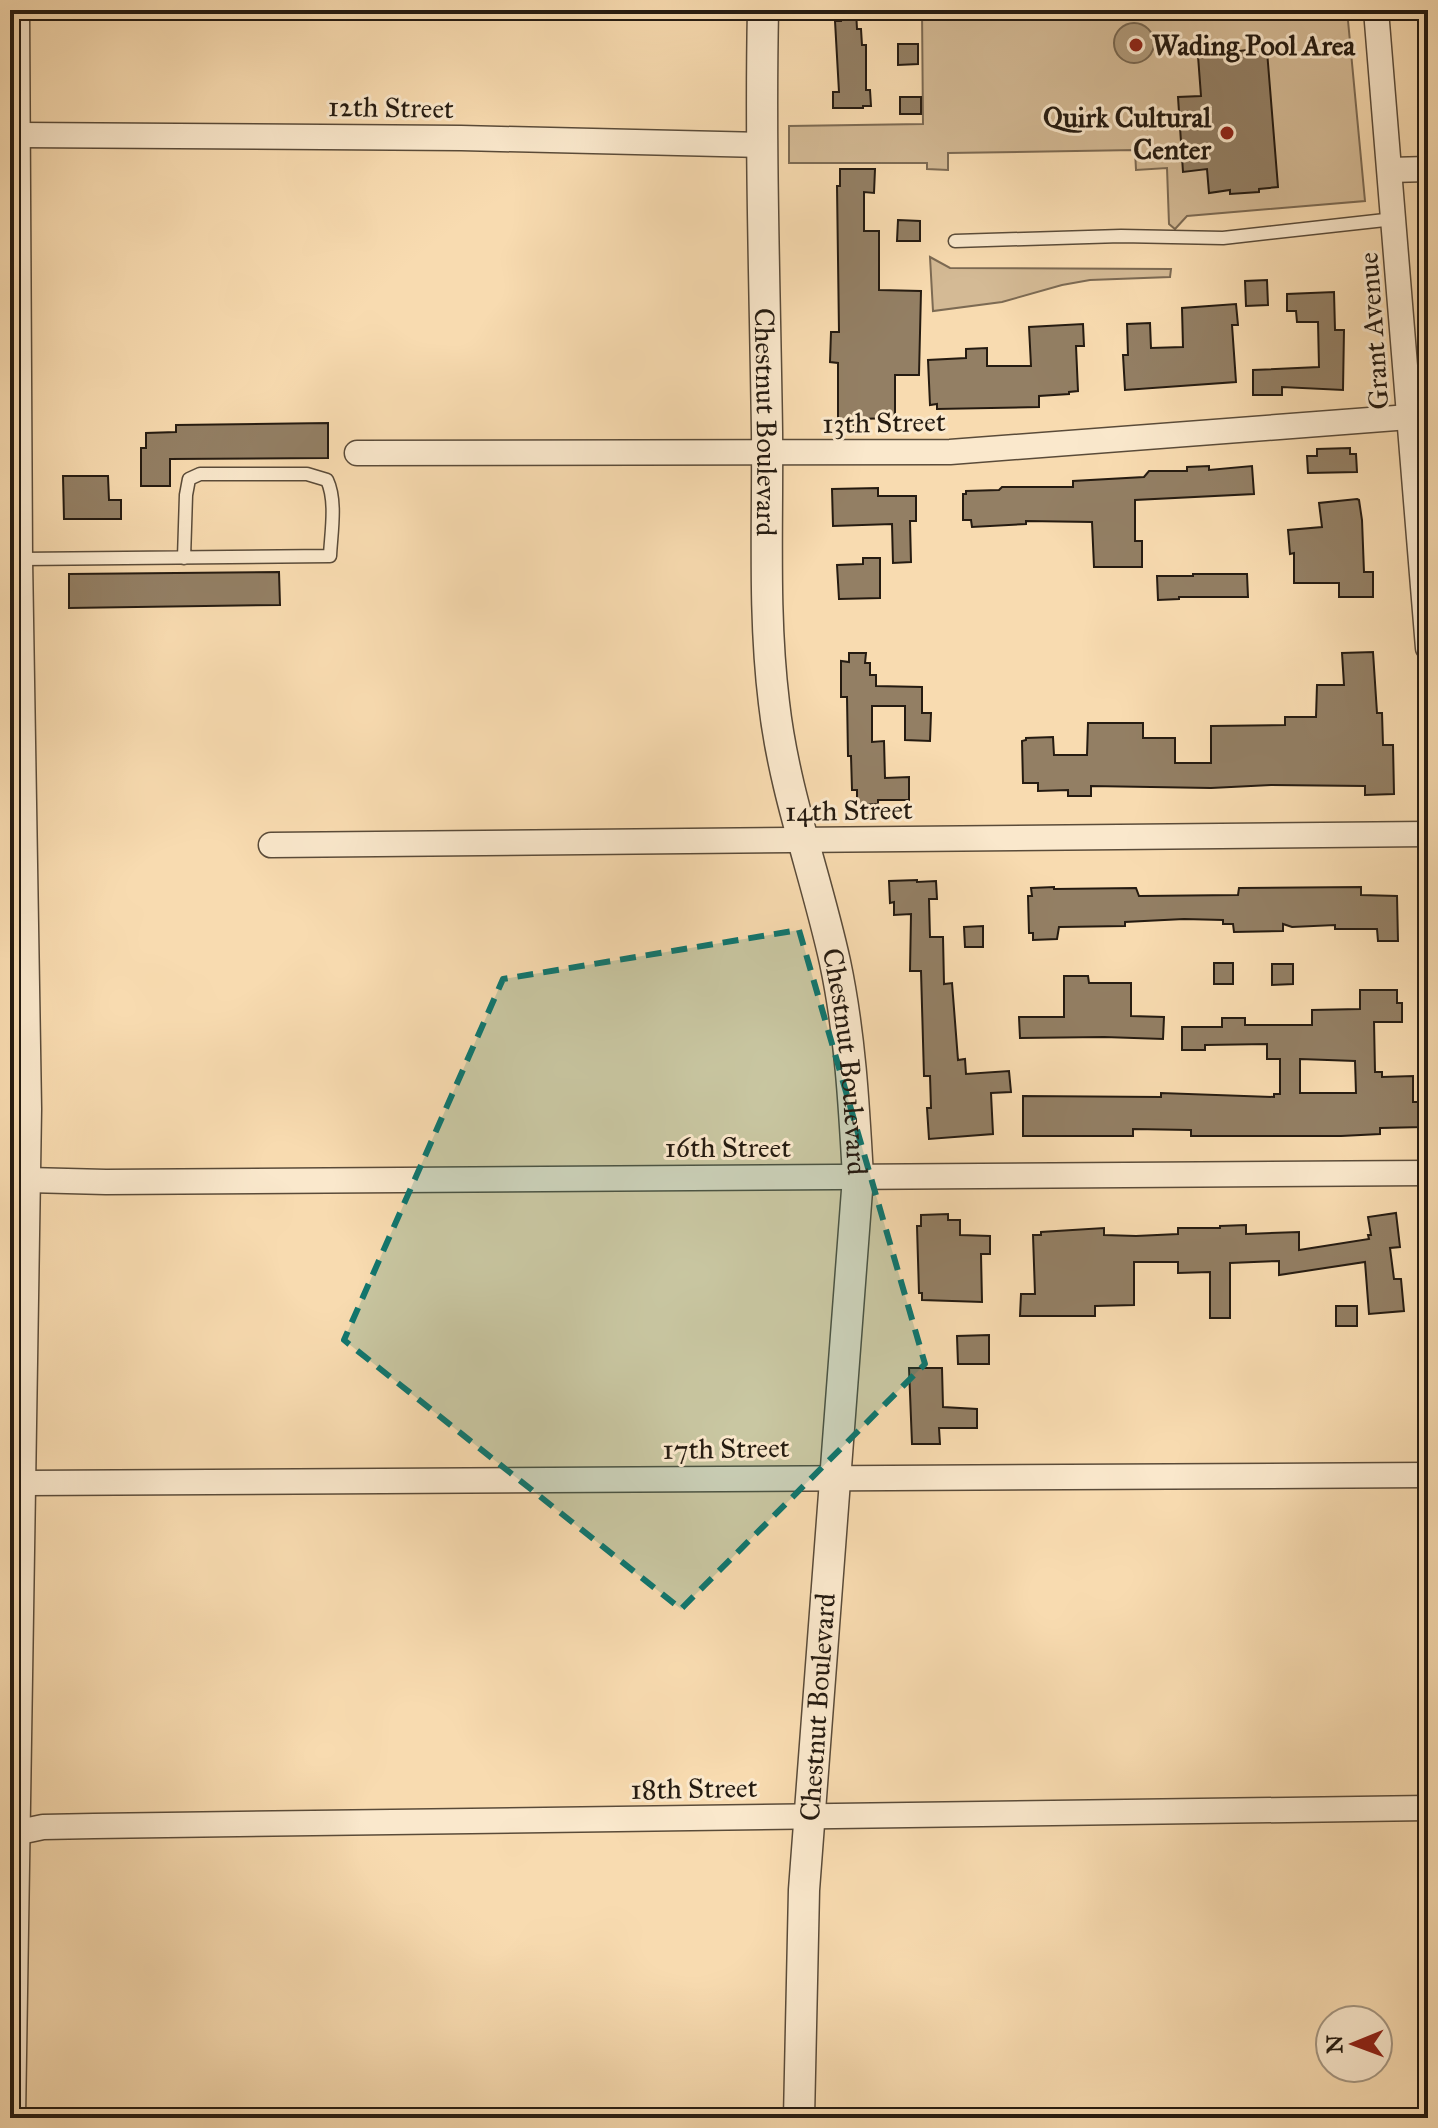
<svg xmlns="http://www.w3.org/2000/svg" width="1438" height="2128" viewBox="0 0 1438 2128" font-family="'IM FELL Great Primer',serif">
	<rect width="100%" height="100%" fill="#f8dbb0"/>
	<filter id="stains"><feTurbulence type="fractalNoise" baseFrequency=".0025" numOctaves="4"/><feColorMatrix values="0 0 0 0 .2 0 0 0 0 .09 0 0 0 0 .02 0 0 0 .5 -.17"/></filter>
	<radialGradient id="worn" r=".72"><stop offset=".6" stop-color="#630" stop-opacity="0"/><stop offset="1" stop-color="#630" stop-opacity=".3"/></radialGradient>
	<g fill="#d4ba95" stroke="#7c6a53" stroke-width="2">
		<path d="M 922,10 L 1347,10 L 1365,201 L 1187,216 L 1175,229 L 1169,224 L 1167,168 L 1136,170 L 1135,150 L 948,153 L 948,170 L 927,169 L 927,163 L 789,163 L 789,126 L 923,124 Z"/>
		<path d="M 930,257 L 950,268 L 1171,269 L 1170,277 L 1090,280 L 1062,285 L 1002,302 L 933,311 Z"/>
	</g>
	<circle fill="#b09a7a" stroke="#786750" stroke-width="2" cx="1134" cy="43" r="20"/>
	<g fill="#937f64" stroke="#251b11" stroke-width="2" fill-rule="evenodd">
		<path d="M 841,10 L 856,10 L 857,29 L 861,29 L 862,45 L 866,45 L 866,90 L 870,90 L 871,106 L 863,106 L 863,108 L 833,108 L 833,92 L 839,92 L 835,21 L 841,21 Z"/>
		<path d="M 898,44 L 918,44 L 918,64 L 898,65 Z"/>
		<path d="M 1247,50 L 1248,53 L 1267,51 L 1278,187 L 1259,189 L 1259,192 L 1230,194 L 1230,190 L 1209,193 L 1207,169 L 1183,172 L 1178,97 L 1201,96 L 1198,56 Z"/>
		<rect x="900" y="97" width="21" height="17"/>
		<path d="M 840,169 L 875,169 L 874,193 L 864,192 L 864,231 L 879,231 L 879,290 L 921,291 L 919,375 L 895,375 L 895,418 L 858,419 L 858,425 L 838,425 L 838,363 L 830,362 L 831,332 L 839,332 L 837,186 L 840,186 Z"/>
		<path d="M 898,220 L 920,221 L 920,241 L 897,241 Z"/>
		<path d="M 1267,280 L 1268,305 L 1246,306 L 1245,281 Z"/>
		<path d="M 1334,292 L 1335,330 L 1344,330 L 1343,390 L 1282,387 L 1282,395 L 1253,395 L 1253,370 L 1319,367 L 1318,322 L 1297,322 L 1296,311 L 1287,311 L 1287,294 Z"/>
		<path d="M 1236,304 L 1238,325 L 1232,325 L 1236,382 L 1125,390 L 1123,355 L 1128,355 L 1127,324 L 1150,323 L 1151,348 L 1183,347 L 1182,308 Z"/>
		<path d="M 1083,324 L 1084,346 L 1076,346 L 1078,391 L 1069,392 L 1069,394 L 1039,396 L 1039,407 L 937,409 L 937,404 L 930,405 L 928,360 L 966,358 L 966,349 L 987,348 L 987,366 L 1031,366 L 1029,327 Z"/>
		<path d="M 328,423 L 328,458 L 170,459 L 170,486 L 141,486 L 141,448 L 146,448 L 146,433 L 176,432 L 176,425 Z"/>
		<path d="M 1350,448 L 1350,454 L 1356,454 L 1357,472 L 1308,473 L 1307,456 L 1317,456 L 1317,449 Z"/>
		<path d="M 1209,466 L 1209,470 L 1252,466 L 1254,494 L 1135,500 L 1135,541 L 1142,541 L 1142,567 L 1094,567 L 1092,522 L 1026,521 L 1026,524 L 972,527 L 971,520 L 963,520 L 963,494 L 966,494 L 966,491 L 999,490 L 1002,487 L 1073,487 L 1073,481 L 1144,477 L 1149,471 L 1187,471 L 1187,467 Z"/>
		<path d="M 63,476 L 108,476 L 109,500 L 121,500 L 121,519 L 64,519 Z"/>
		<path d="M 878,488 L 878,496 L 916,496 L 916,521 L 910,521 L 911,562 L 893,563 L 892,524 L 833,526 L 832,489 Z"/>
		<path d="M 1357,499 L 1359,500 L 1362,520 L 1364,572 L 1373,572 L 1373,597 L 1339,597 L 1339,583 L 1294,583 L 1294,553 L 1290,554 L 1288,530 L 1322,527 L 1319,503 Z"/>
		<path d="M 863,558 L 880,558 L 880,598 L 839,599 L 837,565 L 863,564 Z"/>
		<path d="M 279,572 L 280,605 L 69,608 L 69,574 Z"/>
		<path d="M 1193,574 L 1247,574 L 1248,597 L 1179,597 L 1179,599 L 1158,600 L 1157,576 L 1193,576 Z"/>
		<path d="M 1373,652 L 1377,713 L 1382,713 L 1383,745 L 1393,745 L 1394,794 L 1365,795 L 1365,786 L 1271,785 L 1211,788 L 1091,786 L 1091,796 L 1068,796 L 1068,790 L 1038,791 L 1038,783 L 1023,783 L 1022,741 L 1026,740 L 1026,738 L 1053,737 L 1054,755 L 1087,755 L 1088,723 L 1143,723 L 1143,738 L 1175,738 L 1175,763 L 1211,763 L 1211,726 L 1285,725 L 1285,717 L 1316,717 L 1317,685 L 1344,685 L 1342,653 Z"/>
		<path d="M 849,653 L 866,653 L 865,663 L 870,663 L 870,675 L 876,675 L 876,686 L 922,687 L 922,713 L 931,713 L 930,741 L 905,740 L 905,706 L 872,706 L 872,742 L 884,741 L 885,778 L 909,777 L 909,800 L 878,800 L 878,804 L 857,805 L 857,790 L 852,790 L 851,756 L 848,756 L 847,697 L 841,697 L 841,661 L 849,662 Z"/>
		<path d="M 917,880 L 917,882 L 936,881 L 937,899 L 929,899 L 930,937 L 943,937 L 944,984 L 952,983 L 958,1060 L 965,1059 L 966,1074 L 1009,1071 L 1011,1092 L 991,1093 L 993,1134 L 929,1139 L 927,1108 L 931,1108 L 930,1076 L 924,1076 L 921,971 L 910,971 L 911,914 L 894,915 L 894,902 L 890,903 L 889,881 Z"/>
		<path d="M 1054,887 L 1054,889 L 1136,888 L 1139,896 L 1238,895 L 1239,888 L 1361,887 L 1361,895 L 1397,896 L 1398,941 L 1378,941 L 1377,929 L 1335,929 L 1335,925 L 1292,927 L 1283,924 L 1283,931 L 1234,932 L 1233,924 L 1223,924 L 1223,920 L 1184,919 L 1125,922 L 1125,926 L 1059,927 L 1057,939 L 1033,940 L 1033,933 L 1029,933 L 1028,896 L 1032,896 L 1031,888 Z"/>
		<path d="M 983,926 L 983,947 L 965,947 L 964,927 Z"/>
		<rect x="1214" y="963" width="19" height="21"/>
		<path d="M 1272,964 L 1293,964 L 1293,984 L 1272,985 Z"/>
		<path d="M 1064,976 L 1088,976 L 1089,983 L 1131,983 L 1131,1016 L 1164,1017 L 1163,1039 L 1104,1037 L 1020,1038 L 1019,1017 L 1064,1017 Z"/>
		<path d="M 1360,990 L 1397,990 L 1397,1003 L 1402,1003 L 1402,1022 L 1374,1022 L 1375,1072 L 1382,1072 L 1382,1077 L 1413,1076 L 1413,1102 L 1422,1102 L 1423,1127 L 1380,1128 L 1380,1134 L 1341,1136 L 1191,1136 L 1191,1130 L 1133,1129 L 1133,1136 L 1023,1136 L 1023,1096 L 1161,1097 L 1161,1093 L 1274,1097 L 1274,1094 L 1280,1094 L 1280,1059 L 1267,1059 L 1267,1044 L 1205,1045 L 1205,1050 L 1182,1050 L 1182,1027 L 1222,1027 L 1222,1018 L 1245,1018 L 1245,1025 L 1312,1025 L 1312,1010 L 1360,1009 ZM 1300,1059 L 1355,1061 L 1356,1093 L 1300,1093 Z"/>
		<path d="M 1396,1213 L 1400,1247 L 1390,1248 L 1394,1279 L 1401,1279 L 1404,1311 L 1369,1314 L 1365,1262 L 1279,1275 L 1279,1261 L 1230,1263 L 1230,1318 L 1210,1318 L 1210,1272 L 1178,1273 L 1178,1262 L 1134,1262 L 1134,1305 L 1095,1306 L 1095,1316 L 1020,1316 L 1021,1294 L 1035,1294 L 1033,1235 L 1041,1235 L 1041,1232 L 1104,1228 L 1104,1235 L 1136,1236 L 1178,1234 L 1178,1228 L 1220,1228 L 1220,1226 L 1246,1225 L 1246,1234 L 1299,1232 L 1299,1250 L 1369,1239 L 1368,1235 L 1371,1235 L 1368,1217 Z"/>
		<path d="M 948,1214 L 948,1220 L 960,1220 L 960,1235 L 990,1236 L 990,1254 L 981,1254 L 982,1302 L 922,1300 L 922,1293 L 919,1293 L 917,1226 L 921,1226 L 921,1215 Z"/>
		<rect x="1336" y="1306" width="21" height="20"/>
		<path d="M 989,1335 L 989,1364 L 958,1364 L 957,1336 Z"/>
		<path d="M 909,1368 L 942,1368 L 943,1407 L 977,1409 L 977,1428 L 939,1428 L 940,1444 L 912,1444 Z"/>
	</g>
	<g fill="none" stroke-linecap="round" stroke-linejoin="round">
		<g stroke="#5a4b39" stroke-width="15">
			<g id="service">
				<path d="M 955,241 L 1121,236 L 1223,238 L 1394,219"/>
				<path d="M 20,559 L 330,556 C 331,533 337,501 327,480 L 307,474 L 200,474 L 189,479 L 186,495 L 184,558"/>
			</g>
		</g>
		<g stroke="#5a4b39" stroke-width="27">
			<g id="minor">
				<path d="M 1376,10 L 1428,648"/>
				<path d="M 19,135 L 461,138 L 763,145"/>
				<path d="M 1390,170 L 1428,169"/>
				<path d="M 357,453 L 950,452 L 1409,417"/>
				<path d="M 271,845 L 1428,834"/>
				<path d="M 28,1180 L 106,1182 L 1428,1173"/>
				<path d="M 24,1483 L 1428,1475"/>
				<path d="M 10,1834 L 43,1827 L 94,1826 L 1428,1808"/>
				<path d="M 13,2118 L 29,1109 L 20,559 L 17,10"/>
			</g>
		</g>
		<g stroke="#5a4b39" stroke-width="33">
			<g id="tertiary">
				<path id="s1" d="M 763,10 C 760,151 765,292 767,432 C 768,523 763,613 774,703 C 784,792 816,875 835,962 C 850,1033 854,1104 858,1177 L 804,1890 L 799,2118"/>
			</g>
		</g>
		<use href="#service" stroke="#fae8cc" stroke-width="12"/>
		<use href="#minor" stroke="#fae8cc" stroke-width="24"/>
		<use href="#tertiary" stroke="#fae8cc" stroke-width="30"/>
	</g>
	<path fill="#0f766e" fill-opacity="0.2" stroke="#0f766e" stroke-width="6" stroke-dasharray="16 10" stroke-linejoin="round" d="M 799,930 L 925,1364 L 681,1609 L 344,1340 L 503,979 Z"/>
	<g fill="#8f2418" stroke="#fae8cc" stroke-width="3">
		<circle cx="1136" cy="45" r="8"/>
		<circle cx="1227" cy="133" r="8"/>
	</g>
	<g text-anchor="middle" stroke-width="6" stroke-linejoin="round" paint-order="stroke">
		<g font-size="28" font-weight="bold" fill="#251b11" stroke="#fae8cc" text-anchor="start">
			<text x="1152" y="55">Wading Pool Area</text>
			<text x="1211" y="127" text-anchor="end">Quirk Cultural<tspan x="1211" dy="32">Center</tspan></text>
		</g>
		<g font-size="28" fill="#251b11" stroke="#fae8cc">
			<text transform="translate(391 107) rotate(1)" y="10">12th Street</text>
			<text transform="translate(1373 331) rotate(-94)" y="10">Grant Avenue</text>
			<text dy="10" stroke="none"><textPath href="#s1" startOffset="412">Chestnut Boulevard</textPath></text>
			<text transform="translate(884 422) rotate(-1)" y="10">13th Street</text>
			<text transform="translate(849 810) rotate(-1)" y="10">14th Street</text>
			<text dy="10" stroke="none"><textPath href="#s1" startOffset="1060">Chestnut Boulevard</textPath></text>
			<text x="728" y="1157">16th Street</text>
			<text transform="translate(726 1448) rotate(-1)" y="10">17th Street</text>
			<text transform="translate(817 1707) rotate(-86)" y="10">Chestnut Boulevard</text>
			<text transform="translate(694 1788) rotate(-1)" y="10">18th Street</text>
		</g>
	</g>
	<rect width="1438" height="2128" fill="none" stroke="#f8dbb0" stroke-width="40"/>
	<rect x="12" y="12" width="1414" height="2104" fill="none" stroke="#251b11" stroke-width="4"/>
	<rect x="20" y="20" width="1398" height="2088" fill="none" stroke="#251b11" stroke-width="2"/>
	<g transform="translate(1354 2044) rotate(269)"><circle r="38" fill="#fae8cc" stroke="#a59681" stroke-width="2"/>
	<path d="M0-6L14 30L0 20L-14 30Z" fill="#8f2418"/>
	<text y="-12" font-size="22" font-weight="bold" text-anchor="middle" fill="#251b11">N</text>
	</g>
	<rect width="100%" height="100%" filter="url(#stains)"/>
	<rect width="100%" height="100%" fill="url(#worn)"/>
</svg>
